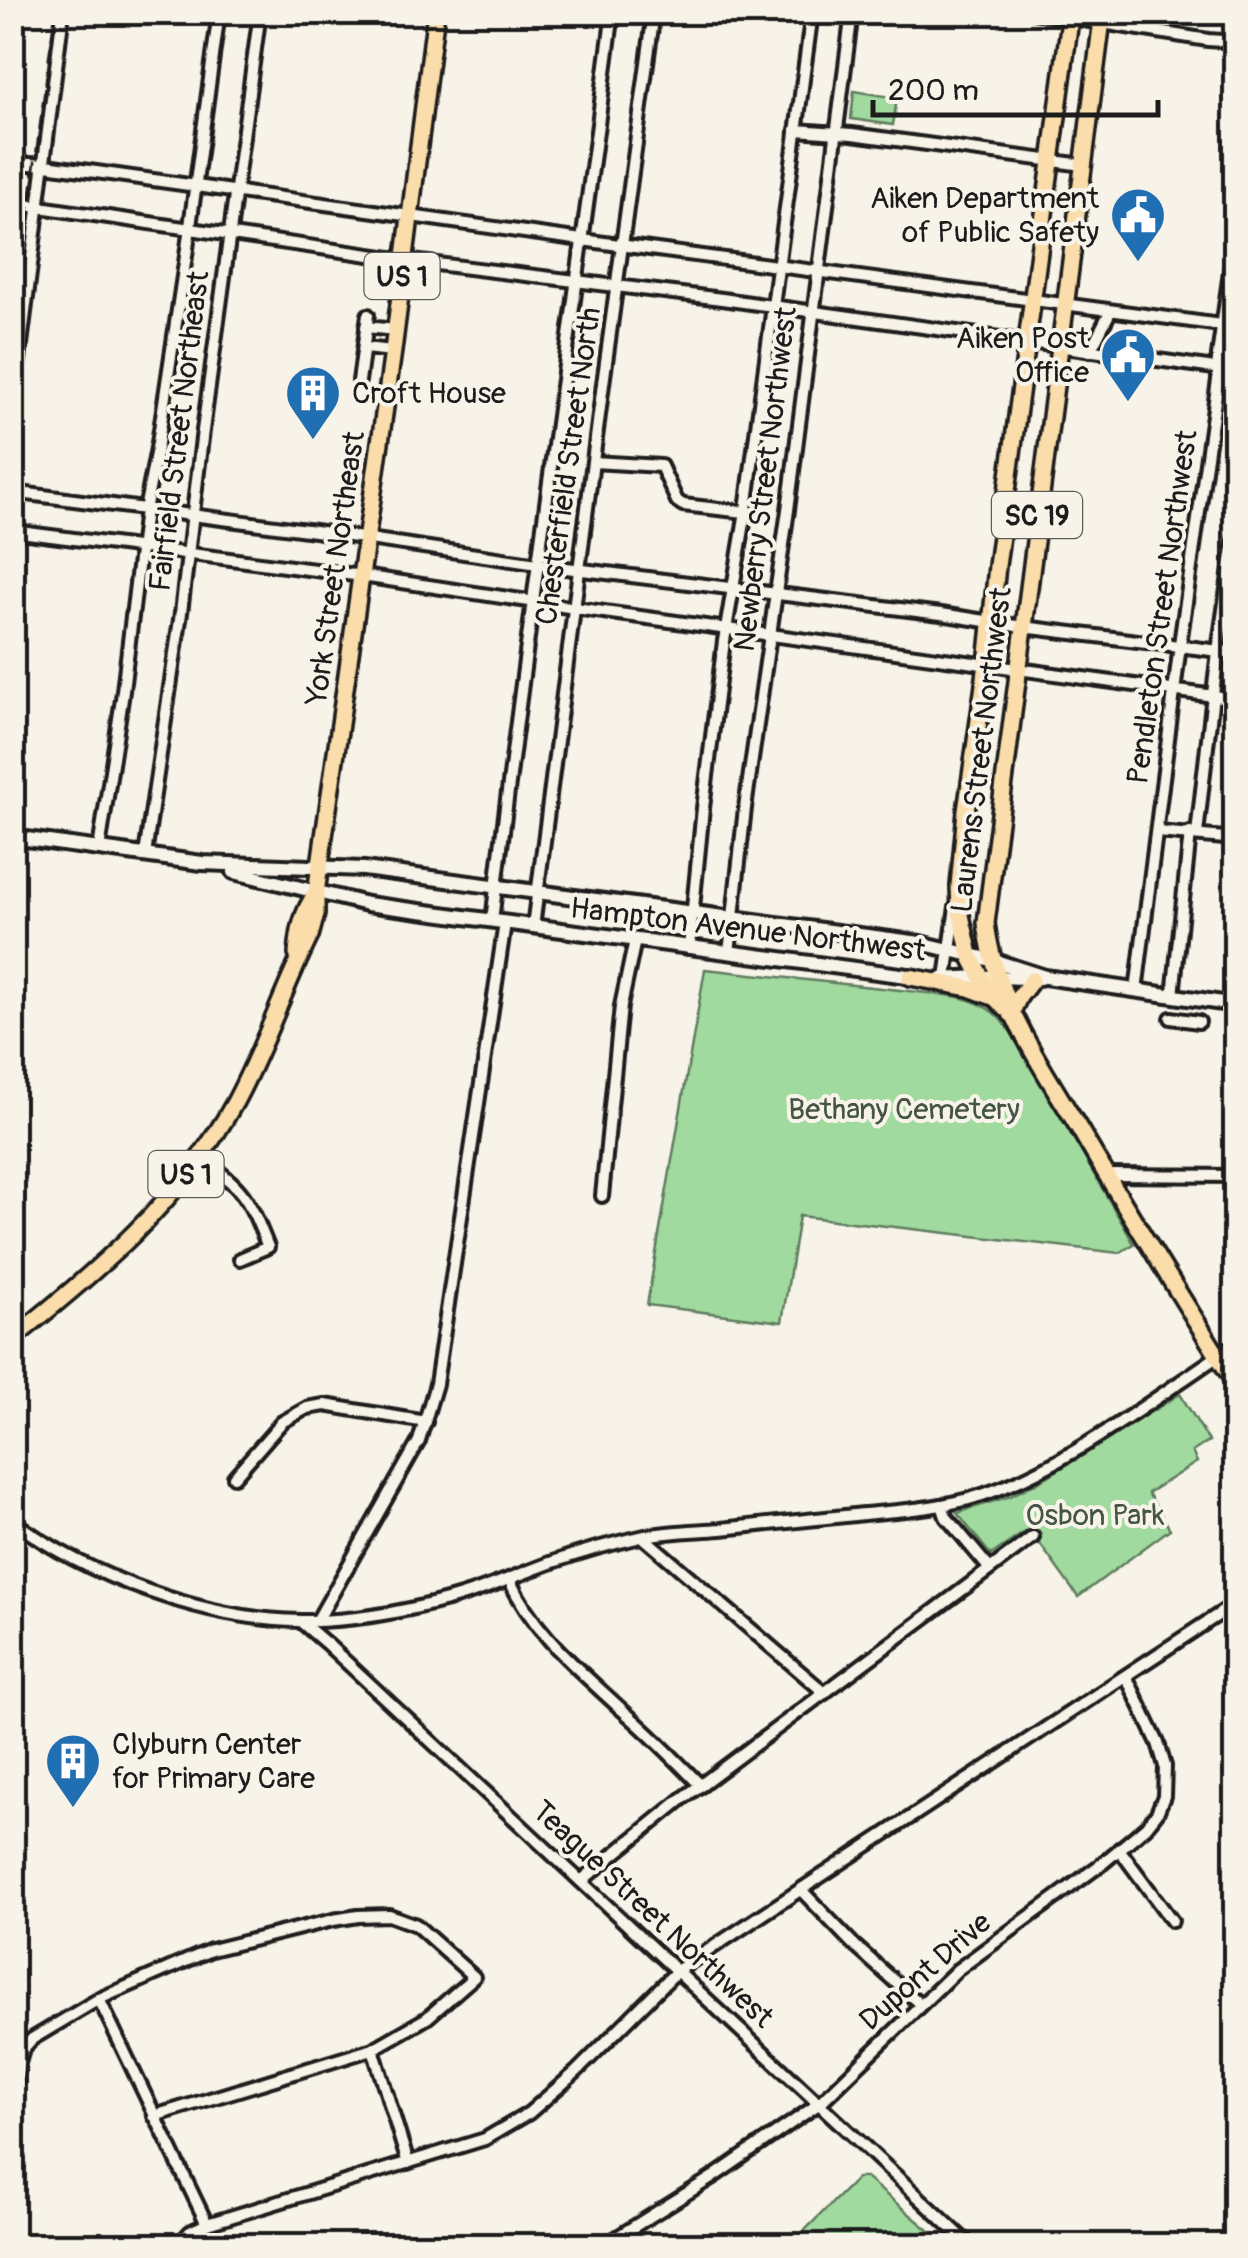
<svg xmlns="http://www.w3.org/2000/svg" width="1248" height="2258" viewBox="0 0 1248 2258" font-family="Pangolin,sans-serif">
	<rect width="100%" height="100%" fill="#f7f3e8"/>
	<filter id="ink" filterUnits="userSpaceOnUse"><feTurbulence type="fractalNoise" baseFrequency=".01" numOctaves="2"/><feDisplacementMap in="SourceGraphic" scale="20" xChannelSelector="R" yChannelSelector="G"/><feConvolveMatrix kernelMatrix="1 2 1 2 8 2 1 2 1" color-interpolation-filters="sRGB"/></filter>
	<g filter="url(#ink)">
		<g fill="#a1da9f" stroke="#5e7b5e" stroke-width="2.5">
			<path d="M 854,91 L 897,98 L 893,125 L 851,119 Z"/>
			<path d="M 705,969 L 946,995 C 990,1001 1001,1016 1024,1052 L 1134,1244 L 1119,1253 L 799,1216 L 782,1322 L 647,1305 Z"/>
			<path d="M 1180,1394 L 1209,1441 L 1192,1452 L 1197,1462 L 1148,1493 L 1170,1529 L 1078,1597 L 1029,1529 L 991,1555 L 957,1513 L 1010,1496 L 1042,1480 Z"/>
			<path d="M 857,2178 L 866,2178 L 930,2231 L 918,2245 L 807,2245 L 799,2236 Z"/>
		</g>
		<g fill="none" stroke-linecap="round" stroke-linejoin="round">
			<g stroke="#1c1c1c" stroke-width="18">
				<g id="minor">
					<path d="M 1034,12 L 1208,40 L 1236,42"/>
					<path d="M 12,60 L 18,12"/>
					<path d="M 796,130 L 852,134 L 1083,165"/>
					<path d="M 12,163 L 46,165 L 582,240 L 1236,327"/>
					<path d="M 12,203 L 404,260 L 722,299 L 1236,371"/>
					<path d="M 366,327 L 395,330"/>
					<path d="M 364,348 L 393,351"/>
					<path d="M 1090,351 L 1110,312"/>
					<path d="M 359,381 L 368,315"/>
					<path d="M 12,415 L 63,12"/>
					<path d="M 593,462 L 661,466 L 677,501 L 683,505 L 745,512"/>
					<path d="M 12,492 L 315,531 L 558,567 L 941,614 L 1023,627 L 1236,653"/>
					<path d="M 12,531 L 362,576 L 575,608 L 1236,699"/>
					<path d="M 1158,832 L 1236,839"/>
					<path d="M 1197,834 L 1218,651 L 1236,527"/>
					<path d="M 99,849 L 122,699 L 145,510 L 158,443 L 186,256 L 219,12"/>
					<path d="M 145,855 L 181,613 L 202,438 L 260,12"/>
					<path d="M 492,921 C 528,618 573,316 613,12"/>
					<path d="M 533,927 L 603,384 L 654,12"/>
					<path d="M 689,948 L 703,808 L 724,641 L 745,517 L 812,12"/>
					<path d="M 729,953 L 745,808 L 788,510 L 852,12"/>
					<path d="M 946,978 L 956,907"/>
					<path d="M 1136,991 L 1181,637 L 1218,380 L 1218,356 L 1236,230"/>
					<path d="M 1173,996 L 1190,833"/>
					<path d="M 1171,1018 L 1199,1022"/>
					<path d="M 200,1158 C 244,1188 248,1197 268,1247 L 240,1259"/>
					<path d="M 1107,1175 L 1236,1176"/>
					<path d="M 602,1196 L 621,1006 L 635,940"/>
					<path d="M 1216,1353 L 1236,1346"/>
					<path d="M 234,1477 L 282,1422 L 307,1408 L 325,1405 L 426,1422"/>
					<path d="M 942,1505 L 946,1517 L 990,1569"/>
					<path d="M 12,1520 C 87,1577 208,1620 301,1621 C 351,1622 403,1612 451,1599 C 485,1590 517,1575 550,1563 C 581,1552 613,1543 645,1536 C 670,1531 696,1531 721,1529 C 768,1524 816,1519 864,1514 C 899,1511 935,1508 969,1499 C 1053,1476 1145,1405 1218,1356"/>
					<path d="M 643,1537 L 825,1693"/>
					<path d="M 509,1579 C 534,1634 578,1669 621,1709 C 649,1733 675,1759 701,1786"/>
					<path d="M 300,1621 L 328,1645 L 971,2246"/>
					<path d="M 317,1621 L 419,1441 L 436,1384 L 505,923"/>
					<path d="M 1119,1849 L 1172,1921"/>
					<path d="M 581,1881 L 682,1799 L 1033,1537"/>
					<path d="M 801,1890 L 854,1945 L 920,2004"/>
					<path d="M 99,1999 L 207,2224"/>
					<path d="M 373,2049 L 408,2163"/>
					<path d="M 12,2109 L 19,2063 L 23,2049 L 32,2039 L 99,1999 L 211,1950 L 333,1920 L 358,1916 L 389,1915 L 416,1925 L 474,1977 L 427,2018 L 373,2049 L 154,2116"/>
					<path d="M 177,2246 L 190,2232 L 207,2224 L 485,2139 L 529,2113 L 576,2072 L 677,1971 L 1236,1603"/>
					<path d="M 603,2246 L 713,2177 L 820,2103 L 957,1970 L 1103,1863 L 1146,1827 L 1157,1813 L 1164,1796 L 1165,1766 L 1158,1743 L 1126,1676"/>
				</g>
			</g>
			<g stroke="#1c1c1c" stroke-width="20">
				<g id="tertiary">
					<path d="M 12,837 L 202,863 L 364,869 L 920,943 L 992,960 L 1045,977 L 1236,1005"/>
					<path d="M 234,872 L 367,904 L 915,977"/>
					<path d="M 940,979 L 981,977 L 1040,978"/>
				</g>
			</g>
			<g stroke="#1c1c1c" stroke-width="22">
				<g id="primary">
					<path d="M 1103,12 L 986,923 C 996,1003 1039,1062 1080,1130 C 1130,1216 1183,1300 1236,1385"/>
					<path d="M 297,954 C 299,930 302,913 316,893"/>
					<path d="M 910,977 L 969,988 L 993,997"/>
					<path d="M 1005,1008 L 988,990 L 970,955 L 960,911 L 959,886 L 966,811 L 987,664 L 997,566 L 1071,12"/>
					<path d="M 1011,1014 L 1019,997 L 1032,980"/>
					<path d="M 12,1339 C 99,1270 181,1200 235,1102 C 264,1048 283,990 310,936 L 316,914 L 316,893 L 393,351 L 436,12"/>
				</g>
			</g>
			<use href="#minor" stroke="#f7f3e8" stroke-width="10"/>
			<use href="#tertiary" stroke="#f7f3e8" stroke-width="12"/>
			<use href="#primary" stroke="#fbddab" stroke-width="15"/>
			<path stroke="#1c1c1c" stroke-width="2.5" stroke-dasharray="15 8" stroke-linecap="butt" d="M 12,335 L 55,12"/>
		</g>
	</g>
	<defs>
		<g id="civic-pin" transform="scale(2.875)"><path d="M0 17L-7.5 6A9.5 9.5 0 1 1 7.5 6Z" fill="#1f6fb2" stroke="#f7f3e8"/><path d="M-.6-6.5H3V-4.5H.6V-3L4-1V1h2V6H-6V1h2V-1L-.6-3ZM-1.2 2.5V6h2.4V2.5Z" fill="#fff"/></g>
		<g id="building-pin" transform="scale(2.875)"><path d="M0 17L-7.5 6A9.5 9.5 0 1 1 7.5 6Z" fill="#1f6fb2" stroke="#f7f3e8"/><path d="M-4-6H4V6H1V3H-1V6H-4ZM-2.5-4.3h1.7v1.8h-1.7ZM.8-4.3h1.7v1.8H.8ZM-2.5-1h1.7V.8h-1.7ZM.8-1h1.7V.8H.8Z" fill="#fff"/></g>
	</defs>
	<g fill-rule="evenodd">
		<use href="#civic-pin" x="1138" y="215"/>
		<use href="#civic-pin" x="1128" y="355"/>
		<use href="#building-pin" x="313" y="393"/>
		<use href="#building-pin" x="73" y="1761"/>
	</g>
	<g text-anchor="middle" stroke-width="8" stroke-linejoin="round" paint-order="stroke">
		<g fill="#f7f3e8" stroke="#5e5c59" stroke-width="2.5">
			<rect x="364.5" y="253" width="75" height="46" rx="8"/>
			<rect x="992" y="492" width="90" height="46" rx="8"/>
			<rect x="148.5" y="1151" width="75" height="46" rx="8"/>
		</g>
		<g font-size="28" font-weight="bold" fill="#1c1c1c">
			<text x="402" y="286">US 1</text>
			<text x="1037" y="525">SC 19</text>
			<text x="186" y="1184">US 1</text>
		</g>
		<g font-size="30" fill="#1c1c1c" stroke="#f7f3e8" text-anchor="end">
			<text x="1099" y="208">Aiken Department<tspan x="1099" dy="34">of Public Safety</tspan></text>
			<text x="1089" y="348">Aiken Post<tspan x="1089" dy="34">Office</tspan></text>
			<text x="352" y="403" text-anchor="start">Croft House</text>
			<text x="112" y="1754" text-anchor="start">Clyburn Center<tspan x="112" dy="34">for Primary Care</tspan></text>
		</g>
		<g font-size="30" fill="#1c1c1c" stroke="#f7f3e8">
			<text transform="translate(179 431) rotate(-83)" y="10">Fairfield Street Northeast</text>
			<text transform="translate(568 466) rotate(-82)" y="10">Chesterfield Street North</text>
			<text transform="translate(765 479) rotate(-83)" y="10">Newberry Street Northwest</text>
			<text transform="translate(335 568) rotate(-82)" y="10">York Street Northeast</text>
			<text transform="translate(1162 607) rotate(-82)" y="10">Pendleton Street Northwest</text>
			<text transform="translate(981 750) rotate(-83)" y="10">Laurens Street Northwest</text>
			<text transform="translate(748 929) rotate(7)" y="10">Hampton Avenue Northwest</text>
			<text transform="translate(653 1914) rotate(43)" y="10">Teague Street Northwest</text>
			<text transform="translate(925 1971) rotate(-41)" y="10">Dupont Drive</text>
		</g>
		<g font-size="30" fill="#445543" stroke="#f7f3e8">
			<text x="904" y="1119">Bethany Cemetery</text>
			<text x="1095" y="1525">Osbon Park</text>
		</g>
	</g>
	<rect width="1248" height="2258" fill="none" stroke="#f7f3e8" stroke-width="50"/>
	<rect x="25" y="25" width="1198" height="2208" fill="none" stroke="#1c1c1c" stroke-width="4" filter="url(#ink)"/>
	<path d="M873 100v15h285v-15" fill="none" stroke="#1c1c1c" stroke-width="5"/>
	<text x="888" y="100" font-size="30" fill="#1c1c1c" stroke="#f7f3e8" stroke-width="8" paint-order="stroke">200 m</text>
</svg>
